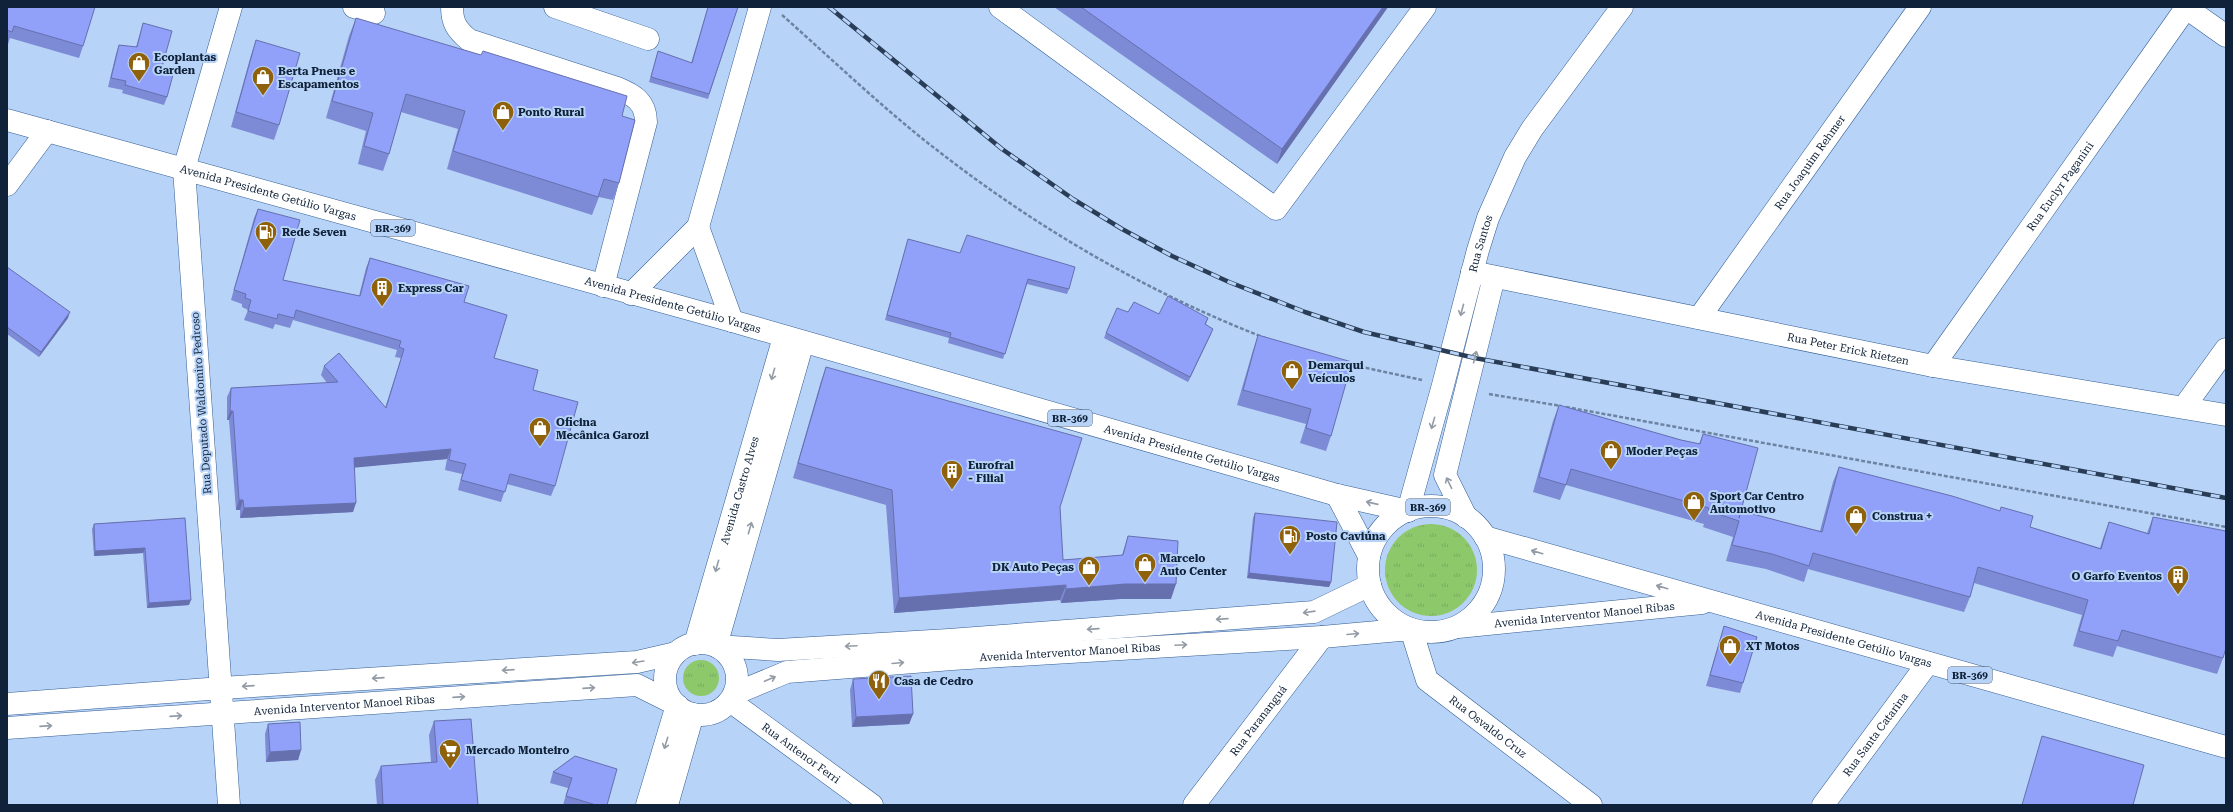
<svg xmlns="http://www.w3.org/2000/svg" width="2233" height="812" viewBox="0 0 2233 812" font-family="'Roboto Serif',serif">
	<defs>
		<pattern id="grass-tufts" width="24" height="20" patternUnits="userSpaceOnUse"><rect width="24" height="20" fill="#8dc96b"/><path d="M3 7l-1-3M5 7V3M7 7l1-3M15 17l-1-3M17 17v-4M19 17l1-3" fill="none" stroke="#79ac5e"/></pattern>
	</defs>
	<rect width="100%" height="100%" fill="#b7d3f8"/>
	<g fill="url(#grass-tufts)">
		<circle cx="1431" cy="570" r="46"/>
		<circle cx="701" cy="678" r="18"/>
	</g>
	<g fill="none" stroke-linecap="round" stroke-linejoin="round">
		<g stroke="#335d93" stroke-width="23">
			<g id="minor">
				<path d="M 354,7 L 374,13"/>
				<path d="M 452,7 C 452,23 457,30 469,40 L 617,88 C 634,95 646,102 646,122 L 603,286"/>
				<path d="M 555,7 L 648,39"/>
				<path d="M 1000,7 L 1276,209 L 1425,7"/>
				<path d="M 2185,7 L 2226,36"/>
				<path d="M 7,185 L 47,131"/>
				<path d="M 698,227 L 732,321"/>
				<path id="s1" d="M 1472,272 L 1933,366 L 2226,415"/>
				<path d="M 631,294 L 698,227 L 760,7"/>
				<path id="s2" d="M 1699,318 L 1920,7"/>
				<path d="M 803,342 L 716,646 L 778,650 L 949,640 L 1314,612 L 1370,585"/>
				<path id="s3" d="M 1933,366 L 2186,8"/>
				<path d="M 2184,407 L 2226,349"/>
				<path id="s4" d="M 1408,511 L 1443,385 L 1478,250 L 1488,218 L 1515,157 L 1532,129 L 1622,7"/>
				<path d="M 1466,517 L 1445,475 L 1494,277"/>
				<circle cx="701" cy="679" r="36"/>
				<path id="s5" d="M 695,644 L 784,337"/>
				<path id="s6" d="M 734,694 L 787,672 L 952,659 L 1322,637 L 1411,629 L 1427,680 L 1591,805"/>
				<path id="s7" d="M 730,701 L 872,805"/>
				<path d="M 7,704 L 222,688 L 637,662 L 676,653"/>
				<path id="s8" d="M 7,728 L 637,685 L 677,705 L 647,805"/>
				<path d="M 229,805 L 184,169 L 231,7"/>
				<path d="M 667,805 L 693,714"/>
				<path id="s9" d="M 1194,805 L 1322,637"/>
				<path id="s10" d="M 1823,805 L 1928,663"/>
			</g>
		</g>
		<g stroke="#335d93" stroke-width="23">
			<g id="major">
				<path id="s11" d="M 7,120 L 732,321 L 1337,495 L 1408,511"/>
				<path d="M 1337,495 L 1369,556"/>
				<circle cx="1431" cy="569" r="63"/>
				<path id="s12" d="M 1485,537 L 2226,747"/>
				<path id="s13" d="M 1458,627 L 1702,603"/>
			</g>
		</g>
		<g stroke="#6c84a2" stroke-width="2.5" stroke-dasharray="4 2" stroke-linecap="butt">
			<path d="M 782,15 C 826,54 868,94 913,131 C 1020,218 1137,288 1265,338"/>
			<path d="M 1348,364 L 1422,380"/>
			<path d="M 1489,394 L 1561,406"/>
			<path d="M 1566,407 L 2226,527"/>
		</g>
		<use href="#minor" stroke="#fff" stroke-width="22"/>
		<use href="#major" stroke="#fff" stroke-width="22"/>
		<g stroke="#293d56" stroke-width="4.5">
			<path id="rail" d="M 829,7 L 1002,149 L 1073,199 L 1122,229 L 1172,256 L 1229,282 L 1305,312 L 1364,332 L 1475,358 L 2226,498"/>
		</g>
		<use href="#rail" stroke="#b7d3f8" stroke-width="3" stroke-dasharray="9" stroke-linecap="butt"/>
	</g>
	<g fill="#7d8ad5">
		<path d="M 7,7 L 83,46 L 79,58 L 10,38 L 8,44 L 7,43 Z"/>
		<path d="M 708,7 L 738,7 L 708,99 L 649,82 L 658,51 L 691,63 Z"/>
		<path d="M 1054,7 L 1388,7 L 1277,164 Z"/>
		<path d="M 356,18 L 622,116 L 619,183 L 613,200 L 599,197 L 592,215 L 447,169 L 458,129 L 401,112 L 389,154 L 383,171 L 358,164 L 366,131 L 326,118 L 349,36 Z"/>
		<path d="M 143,23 L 162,67 L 167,97 L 164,105 L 122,93 L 123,90 L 108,87 L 116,54 L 119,45 L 136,47 Z"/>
		<path d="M 256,40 L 279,125 L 274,140 L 231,127 L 251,55 Z"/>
		<path d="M 258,209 L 283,280 L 359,296 L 366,268 L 370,258 L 464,302 L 494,358 L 533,390 L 555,486 L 551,496 L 507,484 L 501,502 L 458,490 L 462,474 L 445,470 L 447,459 L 355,467 L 353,512 L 240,518 L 240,510 L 236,510 L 229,420 L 227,420 L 227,397 L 231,388 L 327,383 L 321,375 L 324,366 L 385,408 L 401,358 L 395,357 L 397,350 L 293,320 L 290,328 L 275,324 L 273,329 L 244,320 L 248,310 L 242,307 L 242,304 L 231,300 L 254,218 Z"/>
		<path d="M 908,239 L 1069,289 L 1067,294 L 1027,284 L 1003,359 L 948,343 L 949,338 L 885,320 Z"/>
		<path d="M 7,267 L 68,318 L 39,357 L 7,334 Z"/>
		<path d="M 1128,312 L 1208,318 L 1206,324 L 1211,334 L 1188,382 L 1104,338 L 1106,333 Z"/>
		<path d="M 1258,335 L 1331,436 L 1326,451 L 1300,443 L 1306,424 L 1237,405 L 1253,350 Z"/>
		<path d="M 826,367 L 1060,507 L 1063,560 L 1122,555 L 1128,536 L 1171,599 L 1120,599 L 1061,603 L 1060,600 L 894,613 L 886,505 L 793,478 L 821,381 Z"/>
		<path d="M 1559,405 L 1681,440 L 1699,444 L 1703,434 L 1741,512 L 1820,531 L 1833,482 L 1839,467 L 2030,527 L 2100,548 L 2103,538 L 2109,522 L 2147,533 L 2153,517 L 2223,658 L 2217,674 L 2117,646 L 2113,657 L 2073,646 L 2082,615 L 1974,583 L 1970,597 L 1964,612 L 1808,569 L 1804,582 L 1766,569 L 1726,561 L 1733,537 L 1703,527 L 1704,524 L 1566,485 L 1560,500 L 1533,492 L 1553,421 Z"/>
		<path d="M 1255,513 L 1331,582 L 1329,587 L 1247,578 L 1253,518 Z"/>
		<path d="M 185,518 L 189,605 L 147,608 L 143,553 L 94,556 L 92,529 L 94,524 Z"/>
		<path d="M 1724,626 L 1743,683 L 1740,693 L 1706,686 Z"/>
		<path d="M 853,679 L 913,714 L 909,724 L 852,727 L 850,690 Z"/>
		<path d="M 434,721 L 478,805 L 377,805 L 375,780 L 381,766 L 431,762 L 429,735 Z"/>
		<path d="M 268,724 L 301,750 L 298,760 L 266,762 L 265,734 Z"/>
		<path d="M 575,756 L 607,805 L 563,805 L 568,788 L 550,783 L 553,772 Z"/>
	</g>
	<g fill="#6670ae">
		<path d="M 1383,7 L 1388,7 L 1277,164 L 1282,149 Z"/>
		<path d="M 70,312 L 68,318 L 39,357 L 41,352 Z"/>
		<path d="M 1213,329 L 1211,334 L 1188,382 L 1190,377 Z"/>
		<path d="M 230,411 L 233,411 L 229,420 L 227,420 Z"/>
		<path d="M 451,449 L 447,459 L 351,468 L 354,458 Z"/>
		<path d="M 239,500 L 243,500 L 240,510 L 236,510 Z"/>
		<path d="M 356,503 L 353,512 L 240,518 L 244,508 Z"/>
		<path d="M 145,548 L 143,553 L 94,556 L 95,551 Z"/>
		<path d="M 1249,573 L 1331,582 L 1329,587 L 1247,578 Z"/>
		<path d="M 1125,584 L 1176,584 L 1171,599 L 1120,599 L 1061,603 L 1066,589 Z"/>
		<path d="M 1066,585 L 1060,600 L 894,613 L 899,598 Z"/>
		<path d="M 191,600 L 189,605 L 147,608 L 149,603 Z"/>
		<path d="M 913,714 L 909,724 L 852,727 L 856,717 Z"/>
		<path d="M 301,750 L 298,760 L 266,762 L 270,752 Z"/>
	</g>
	<g fill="#91a0f8" stroke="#6670ae">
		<path d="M 7,7 L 95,7 L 83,46 L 14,26 L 12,32 L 7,30 Z"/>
		<path d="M 708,7 L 738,7 L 709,94 L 651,77 L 658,51 L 692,63 Z"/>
		<path d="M 1081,7 L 1383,7 L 1282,149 Z"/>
		<path d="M 356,18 L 481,55 L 483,51 L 627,96 L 622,116 L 635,120 L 619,183 L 604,179 L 598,197 L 453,151 L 465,111 L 406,94 L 389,154 L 364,146 L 373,113 L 332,101 Z"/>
		<path d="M 143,23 L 172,31 L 162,67 L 174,71 L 167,97 L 125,85 L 126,81 L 111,78 L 119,45 L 137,47 Z"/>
		<path d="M 256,40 L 300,53 L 279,125 L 236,112 Z"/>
		<path d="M 258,209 L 300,220 L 283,280 L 360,296 L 370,258 L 469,286 L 464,302 L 507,315 L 494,358 L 538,370 L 533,390 L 578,402 L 555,486 L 510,474 L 505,492 L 461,480 L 466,464 L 449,460 L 451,449 L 354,458 L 356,503 L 244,508 L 243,500 L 239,500 L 233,411 L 230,411 L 231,388 L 338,382 L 324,366 L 339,353 L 386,408 L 404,349 L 399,347 L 401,341 L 296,310 L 294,318 L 278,314 L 277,319 L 248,311 L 251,300 L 245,298 L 246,294 L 234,290 Z"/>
		<path d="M 967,235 L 1075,267 L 1069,289 L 1028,279 L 1005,354 L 950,337 L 951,333 L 887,315 L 908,239 L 960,253 Z"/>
		<path d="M 7,267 L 70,312 L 41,352 L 7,327 Z"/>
		<path d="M 1168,296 L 1208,318 L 1205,324 L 1213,329 L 1190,377 L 1106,333 L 1117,308 L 1128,312 L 1134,302 L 1159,314 Z"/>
		<path d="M 1258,335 L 1352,362 L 1331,436 L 1306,428 L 1311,409 L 1243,390 Z"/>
		<path d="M 826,367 L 1082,438 L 1060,507 L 1063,560 L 1123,555 L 1128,536 L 1178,541 L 1176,584 L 1125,584 L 1066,589 L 1066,585 L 899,598 L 892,490 L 798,463 Z"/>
		<path d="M 1559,405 L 1681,440 L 1700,444 L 1703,434 L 1758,448 L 1739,518 L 1741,511 L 1822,532 L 1839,467 L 1952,496 L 2000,511 L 2001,507 L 2033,516 L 2030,527 L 2101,549 L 2109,522 L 2149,534 L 2153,517 L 2226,531 L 2226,648 L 2223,658 L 2122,630 L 2118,641 L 2079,631 L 2088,600 L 1978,567 L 1970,597 L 1813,553 L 1809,566 L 1772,554 L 1732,545 L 1739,521 L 1709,511 L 1709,508 L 1571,469 L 1566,485 L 1539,477 Z"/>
		<path d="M 1255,513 L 1337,522 L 1331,582 L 1249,573 Z"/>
		<path d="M 185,518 L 191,600 L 149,603 L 145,548 L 95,551 L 94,524 Z"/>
		<path d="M 1724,626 L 1757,637 L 1743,683 L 1710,675 Z"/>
		<path d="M 911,676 L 913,714 L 856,717 L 853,679 Z"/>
		<path d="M 471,719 L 478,805 L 383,805 L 381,766 L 437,762 L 434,721 Z"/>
		<path d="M 300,722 L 301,750 L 270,752 L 268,724 Z"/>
		<path d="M 2042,736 L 2144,765 L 2133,805 L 2022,805 Z"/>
		<path d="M 575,756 L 617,769 L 607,805 L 596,805 L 566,796 L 572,778 L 553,772 Z"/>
	</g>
	<defs><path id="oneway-shaft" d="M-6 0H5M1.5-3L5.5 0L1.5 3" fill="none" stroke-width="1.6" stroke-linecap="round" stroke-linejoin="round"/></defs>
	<g stroke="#939ca6">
		<use href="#oneway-shaft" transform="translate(1462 310) rotate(105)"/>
		<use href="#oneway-shaft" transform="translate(1475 357) rotate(-76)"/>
		<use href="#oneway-shaft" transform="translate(773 374) rotate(106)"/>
		<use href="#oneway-shaft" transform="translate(1433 423) rotate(106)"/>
		<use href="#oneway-shaft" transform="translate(1449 483) rotate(-116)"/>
		<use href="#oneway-shaft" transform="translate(1372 503) rotate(-167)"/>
		<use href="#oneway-shaft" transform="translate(750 528) rotate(-74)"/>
		<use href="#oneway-shaft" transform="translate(1537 552) rotate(-164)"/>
		<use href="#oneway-shaft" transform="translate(717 566) rotate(106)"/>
		<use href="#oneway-shaft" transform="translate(1662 587) rotate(-164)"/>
		<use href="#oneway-shaft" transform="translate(1309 612) rotate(172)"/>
		<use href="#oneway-shaft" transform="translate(1222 619) rotate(176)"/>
		<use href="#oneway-shaft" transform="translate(1093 629) rotate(176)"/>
		<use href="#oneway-shaft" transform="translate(1353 634) rotate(-5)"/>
		<use href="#oneway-shaft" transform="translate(1181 645) rotate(-3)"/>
		<use href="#oneway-shaft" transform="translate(851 646) rotate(177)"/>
		<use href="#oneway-shaft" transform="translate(638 662) rotate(171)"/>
		<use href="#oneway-shaft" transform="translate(898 663) rotate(-5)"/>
		<use href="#oneway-shaft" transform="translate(508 670) rotate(176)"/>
		<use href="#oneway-shaft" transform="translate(378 678) rotate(176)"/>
		<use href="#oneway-shaft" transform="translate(770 679) rotate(-23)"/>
		<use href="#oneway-shaft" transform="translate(248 686) rotate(176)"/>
		<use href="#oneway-shaft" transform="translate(589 688) rotate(-4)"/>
		<use href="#oneway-shaft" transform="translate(459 697) rotate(-4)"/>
		<use href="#oneway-shaft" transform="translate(176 716) rotate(-4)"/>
		<use href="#oneway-shaft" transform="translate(46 726) rotate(-4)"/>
		<use href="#oneway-shaft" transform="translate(666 743) rotate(107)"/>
	</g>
	<defs>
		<g id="shop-pin" transform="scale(1.15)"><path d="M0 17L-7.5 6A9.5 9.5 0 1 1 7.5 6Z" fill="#8f610b" stroke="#b7d3f8"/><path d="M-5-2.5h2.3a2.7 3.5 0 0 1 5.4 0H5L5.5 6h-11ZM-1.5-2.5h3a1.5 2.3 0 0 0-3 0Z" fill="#fff"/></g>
		<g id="fuel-pin" transform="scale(1.15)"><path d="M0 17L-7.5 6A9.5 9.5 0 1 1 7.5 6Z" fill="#8f610b" stroke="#b7d3f8"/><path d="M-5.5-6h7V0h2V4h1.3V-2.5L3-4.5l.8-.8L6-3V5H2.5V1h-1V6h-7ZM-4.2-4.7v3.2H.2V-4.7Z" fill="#fff"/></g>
		<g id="building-pin" transform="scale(1.15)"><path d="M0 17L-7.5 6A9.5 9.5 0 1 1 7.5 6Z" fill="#8f610b" stroke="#b7d3f8"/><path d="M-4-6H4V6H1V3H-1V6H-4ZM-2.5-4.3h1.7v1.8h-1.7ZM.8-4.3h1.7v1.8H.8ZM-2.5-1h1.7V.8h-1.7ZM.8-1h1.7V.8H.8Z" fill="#fff"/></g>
		<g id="restaurant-pin" transform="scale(1.15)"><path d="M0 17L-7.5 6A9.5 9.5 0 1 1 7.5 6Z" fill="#8f610b" stroke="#b7d3f8"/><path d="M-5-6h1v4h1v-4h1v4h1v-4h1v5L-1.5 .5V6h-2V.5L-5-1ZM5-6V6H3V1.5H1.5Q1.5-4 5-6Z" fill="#fff"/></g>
		<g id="supermarket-pin" transform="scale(1.15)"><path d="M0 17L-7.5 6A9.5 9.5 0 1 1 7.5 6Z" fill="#8f610b" stroke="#b7d3f8"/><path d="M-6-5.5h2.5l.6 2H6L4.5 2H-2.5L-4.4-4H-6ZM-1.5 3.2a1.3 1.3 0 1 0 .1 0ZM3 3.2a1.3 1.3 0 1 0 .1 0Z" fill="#fff"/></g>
	</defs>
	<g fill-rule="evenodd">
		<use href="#shop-pin" x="139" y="63"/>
		<use href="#shop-pin" x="263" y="77"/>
		<use href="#shop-pin" x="503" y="112"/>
		<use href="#fuel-pin" x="266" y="232"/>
		<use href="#building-pin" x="382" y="288"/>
		<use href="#shop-pin" x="1292" y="371"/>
		<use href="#shop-pin" x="540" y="428"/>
		<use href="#shop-pin" x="1611" y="451"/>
		<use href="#building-pin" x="952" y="471"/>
		<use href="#shop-pin" x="1694" y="502"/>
		<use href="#shop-pin" x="1856" y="516"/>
		<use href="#fuel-pin" x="1290" y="536"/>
		<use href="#shop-pin" x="1145" y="564"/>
		<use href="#shop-pin" x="1089" y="567"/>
		<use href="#building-pin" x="2178" y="576"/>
		<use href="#shop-pin" x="1730" y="646"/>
		<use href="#restaurant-pin" x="879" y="681"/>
		<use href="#supermarket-pin" x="450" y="750"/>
	</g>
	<g text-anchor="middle" stroke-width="4" stroke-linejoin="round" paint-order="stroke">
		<g fill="#b7d3f8" stroke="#425772" stroke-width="1">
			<rect x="371" y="220" width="44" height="16" rx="3"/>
			<rect x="1048" y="410" width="44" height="16" rx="3"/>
			<rect x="1406" y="499" width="44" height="16" rx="3"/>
			<rect x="1948" y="667" width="44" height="16" rx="3"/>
		</g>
		<g font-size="10" font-weight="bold" fill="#102239">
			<text x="393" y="232">BR-369</text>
			<text x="1070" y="422">BR-369</text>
			<text x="1428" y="511">BR-369</text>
			<text x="1970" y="679">BR-369</text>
		</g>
		<g font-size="11" font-weight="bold" fill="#102239" stroke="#b7d3f8" text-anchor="start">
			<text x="154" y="61">Ecoplantas<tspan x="154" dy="13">Garden</tspan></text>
			<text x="278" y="75">Berta Pneus e<tspan x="278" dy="13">Escapamentos</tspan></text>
			<text x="518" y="116">Ponto Rural</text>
			<text x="282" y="236">Rede Seven</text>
			<text x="398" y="292">Express Car</text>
			<text x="1308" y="369">Demarqui<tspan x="1308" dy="13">Veículos</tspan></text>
			<text x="556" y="426">Oficina<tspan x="556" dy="13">Mecânica Garozi</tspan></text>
			<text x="1626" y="455">Moder Peças</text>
			<text x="968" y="469">Eurofral<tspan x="968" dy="13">- Filial</tspan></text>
			<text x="1710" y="500">Sport Car Centro<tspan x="1710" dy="13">Automotivo</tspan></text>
			<text x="1872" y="520">Construa +</text>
			<text x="1306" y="540">Posto Caviúna</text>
			<text x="1160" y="562">Marcelo<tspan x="1160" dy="13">Auto Center</tspan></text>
			<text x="1074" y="571" text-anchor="end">DK Auto Peças</text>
			<text x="2162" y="580" text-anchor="end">O Garfo Eventos</text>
			<text x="1746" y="650">XT Motos</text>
			<text x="894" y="685">Casa de Cedro</text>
			<text x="466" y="754">Mercado Monteiro</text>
		</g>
		<g font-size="11" fill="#102239" stroke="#b7d3f8">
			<text dy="4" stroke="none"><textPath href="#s2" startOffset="191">Rua Joaquim Rehmer</textPath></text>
			<text dy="4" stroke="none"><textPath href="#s3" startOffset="220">Rua Euclyr Paganini</textPath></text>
			<text dy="4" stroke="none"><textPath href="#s11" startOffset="271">Avenida Presidente Getúlio Vargas</textPath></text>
			<text dy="4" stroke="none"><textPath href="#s4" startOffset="277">Rua Santos</textPath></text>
			<text dy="4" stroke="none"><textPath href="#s11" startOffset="691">Avenida Presidente Getúlio Vargas</textPath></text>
			<text dy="4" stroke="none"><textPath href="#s1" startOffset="384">Rua Peter Erick Rietzen</textPath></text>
			<text transform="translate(201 403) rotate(-94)" y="4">Rua Deputado Waldomiro Pedroso</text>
			<text dy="4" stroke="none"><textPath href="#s11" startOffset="1231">Avenida Presidente Getúlio Vargas</textPath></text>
			<text dy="4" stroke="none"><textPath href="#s5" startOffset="160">Avenida Castro Alves</textPath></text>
			<text dy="4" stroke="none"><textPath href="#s13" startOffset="127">Avenida Interventor Manoel Ribas</textPath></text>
			<text dy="4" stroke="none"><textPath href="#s12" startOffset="373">Avenida Presidente Getúlio Vargas</textPath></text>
			<text dy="4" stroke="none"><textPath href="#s6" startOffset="341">Avenida Interventor Manoel Ribas</textPath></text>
			<text dy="4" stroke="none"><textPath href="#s8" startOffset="338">Avenida Interventor Manoel Ribas</textPath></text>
			<text dy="4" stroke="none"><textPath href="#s9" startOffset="106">Rua Parananguá</textPath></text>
			<text dy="4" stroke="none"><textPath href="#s6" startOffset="813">Rua Osvaldo Cruz</textPath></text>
			<text dy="4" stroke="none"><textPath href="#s10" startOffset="88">Rua Santa Catarina</textPath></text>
			<text dy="4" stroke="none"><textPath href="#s7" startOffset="88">Rua Antenor Ferri</textPath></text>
		</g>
	</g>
	<rect width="2233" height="812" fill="none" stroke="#102239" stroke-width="16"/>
</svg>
